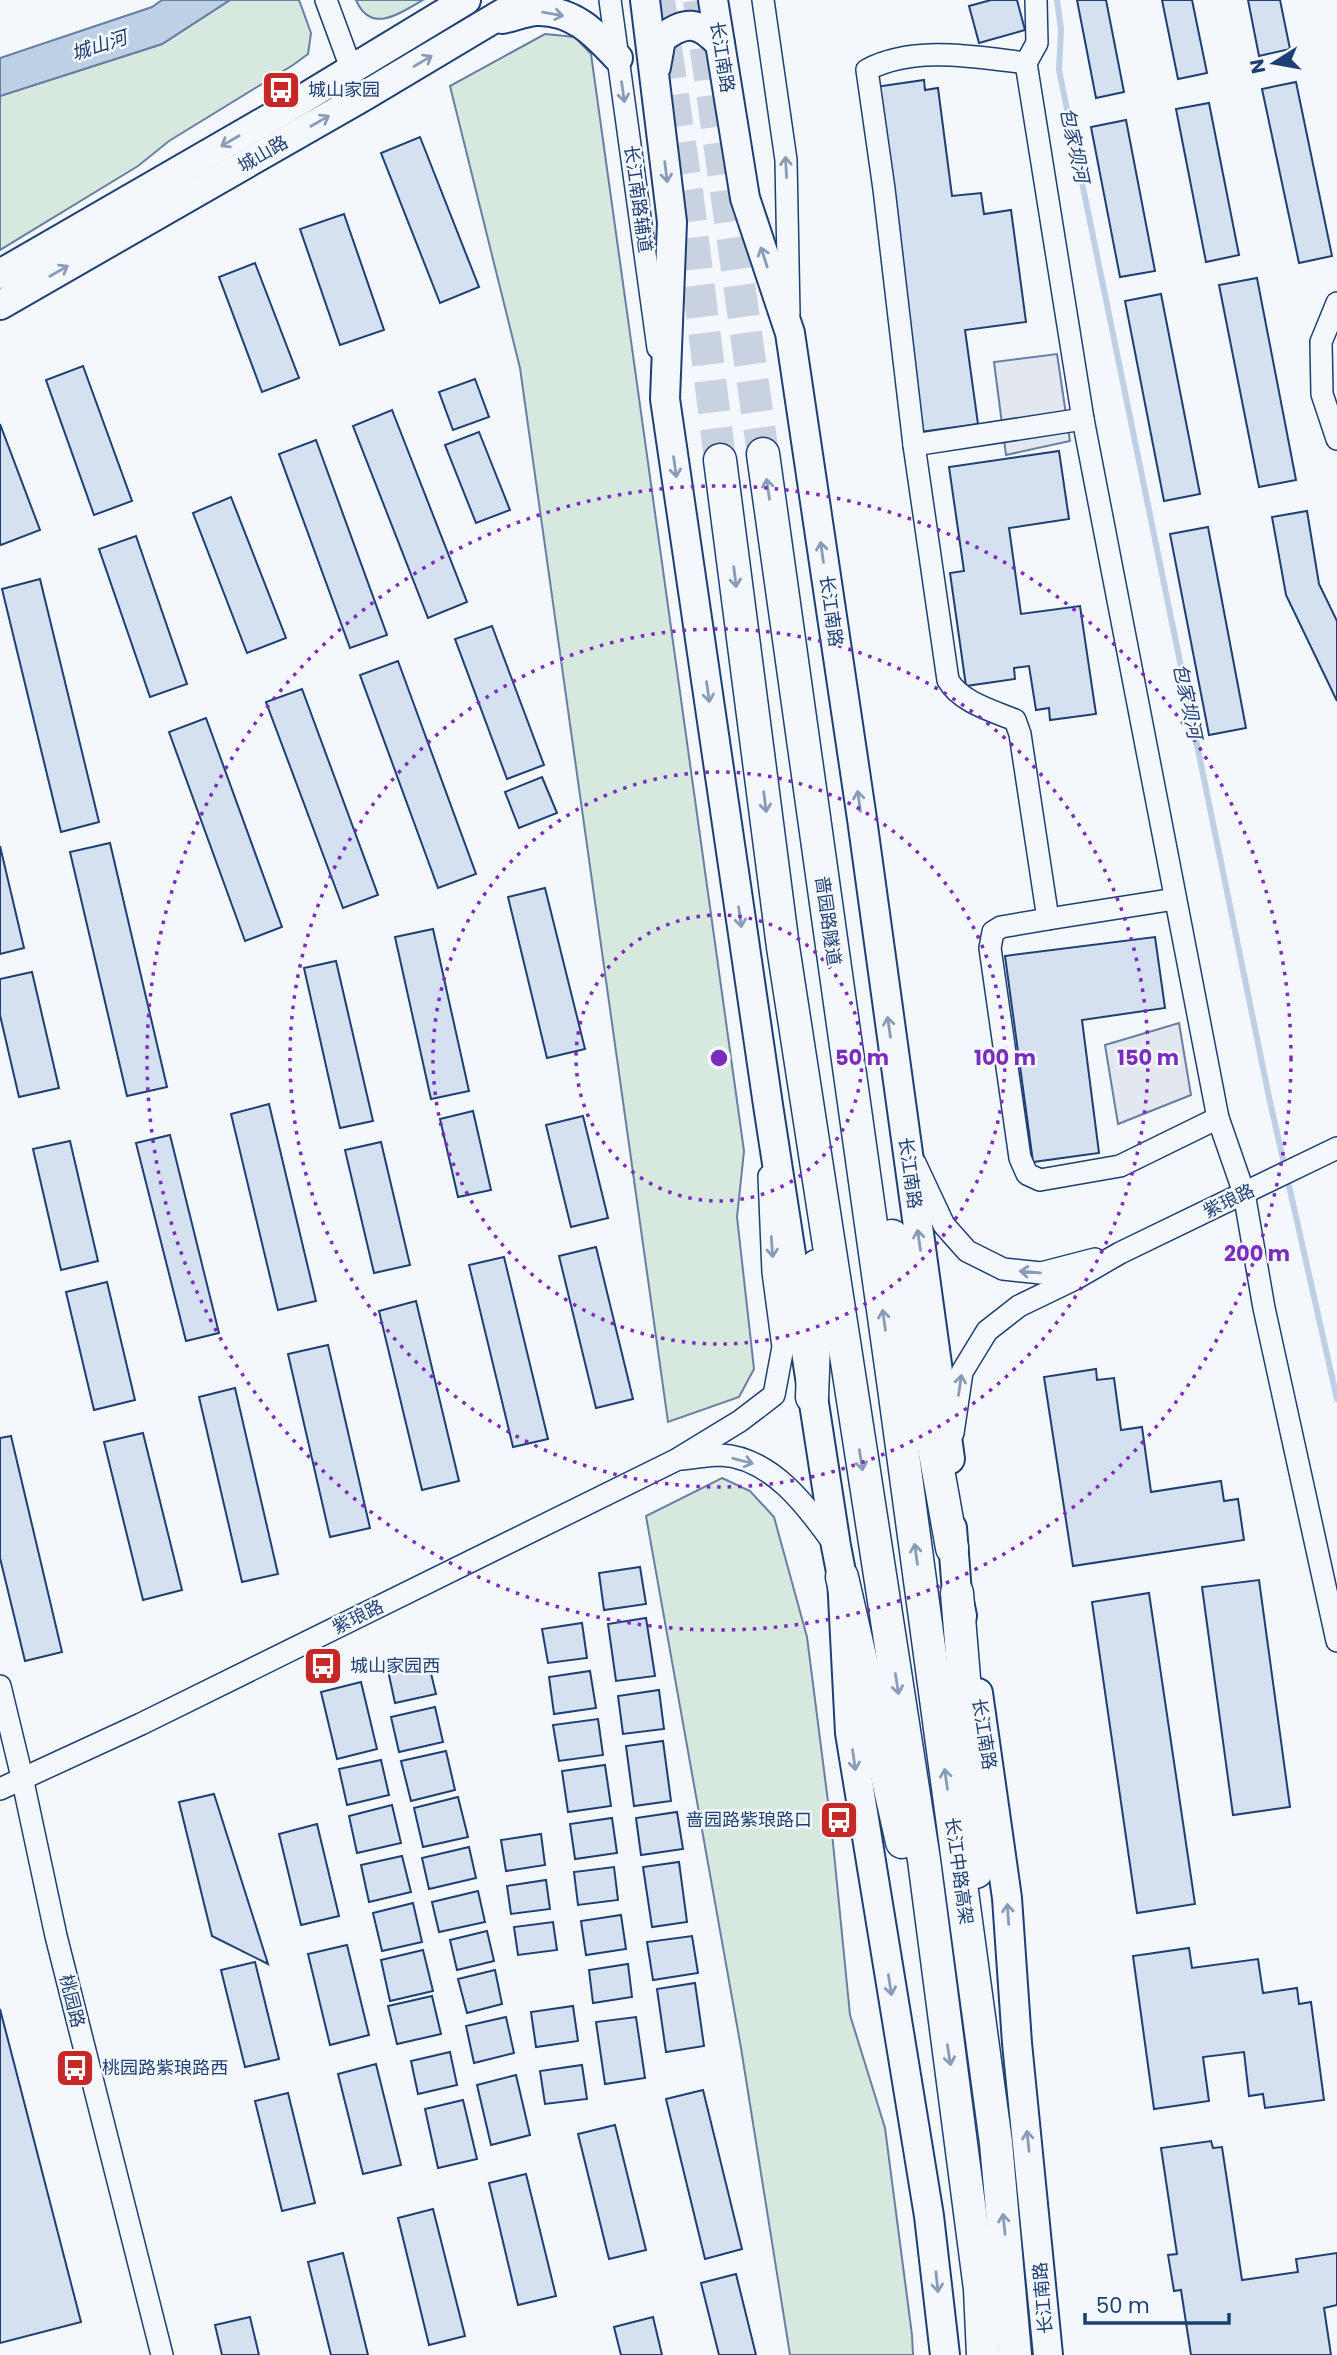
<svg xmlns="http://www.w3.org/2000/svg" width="1337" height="2355" viewBox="0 0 1337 2355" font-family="Poppins,'Noto Sans SC',sans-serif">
	<rect width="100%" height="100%" fill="#f4f7fb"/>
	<g fill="#d7e8df" stroke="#687fa3" stroke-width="2">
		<path d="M 230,0 L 299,0 L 311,33 L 308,54 L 293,65 L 169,141 L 138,166 L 0,250 L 0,96 L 162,44 Z"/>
		<path d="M 356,0 L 423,0 C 400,13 371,35 356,0 Z"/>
		<path d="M 545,34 L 575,37 L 591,54 L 744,1151 L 737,1217 L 754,1369 L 739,1397 L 668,1422 L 520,368 L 450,86 Z"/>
		<path d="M 722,1478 L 750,1491 L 774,1517 L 807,1637 L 832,1833 L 850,2015 L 885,2128 L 912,2335 L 913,2355 L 790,2355 L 741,2048 L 646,1516 Z"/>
	</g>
	<g fill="#e3e8f0" stroke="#687fa3" stroke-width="2">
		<path d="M 1057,354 L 1070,441 L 1006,455 L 994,362 Z"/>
		<path d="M 1179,1023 L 1191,1095 L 1118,1124 L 1105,1045 Z"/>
	</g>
	<path fill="#bed0e5" stroke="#687fa3" stroke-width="2" d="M 162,0 L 230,0 L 162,44 L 0,96 L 0,58 L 152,7 Z"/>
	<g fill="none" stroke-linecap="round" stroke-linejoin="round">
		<path stroke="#bed0e5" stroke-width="6" d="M 1057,0 L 1061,29 L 1059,70 L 1269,1097 L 1337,1399"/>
	</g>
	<g fill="#d5e0f0" stroke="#1d3f73" stroke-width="2">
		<path d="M 991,0 L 1017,0 L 1025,30 L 979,43 L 969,6 Z"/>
		<path d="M 1077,0 L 1106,0 L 1124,92 L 1096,98 Z"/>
		<path d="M 1162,0 L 1192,0 L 1207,73 L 1178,79 Z"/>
		<path d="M 1248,0 L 1280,0 L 1290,49 L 1259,56 Z"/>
		<path d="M 924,80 L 925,90 L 938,88 L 952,196 L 981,193 L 984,214 L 1011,210 L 1026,322 L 965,330 L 978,424 L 920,432 L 875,87 Z"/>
		<path d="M 1296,82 L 1332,256 L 1299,263 L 1262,89 Z"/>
		<path d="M 1209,103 L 1239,255 L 1206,262 L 1176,109 Z"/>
		<path d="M 1126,120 L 1155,271 L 1120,277 L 1091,127 Z"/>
		<path d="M 420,137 L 479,287 L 440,303 L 381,153 Z"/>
		<path d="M 344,214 L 384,330 L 340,345 L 300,229 Z"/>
		<path d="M 255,263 L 299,378 L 262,392 L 219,277 Z"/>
		<path d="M 1257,278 L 1296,480 L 1259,487 L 1219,285 Z"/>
		<path d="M 1161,294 L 1200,494 L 1164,501 L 1125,301 Z"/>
		<path d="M 83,366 L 132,501 L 94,515 L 46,380 Z"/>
		<path d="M 475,379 L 489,417 L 453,430 L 439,392 Z"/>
		<path d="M 392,410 L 467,602 L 428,618 L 353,426 Z"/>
		<path d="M 0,424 L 40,530 L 1,545 L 0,542 Z"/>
		<path d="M 479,432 L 510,510 L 476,523 L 445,445 Z"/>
		<path d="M 316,440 L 387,635 L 350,648 L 279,454 Z"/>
		<path d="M 1059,451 L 1069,519 L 1009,528 L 1021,614 L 1080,606 L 1096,714 L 1050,720 L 1049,708 L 1036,710 L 1029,666 L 1014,668 L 1015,679 L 966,686 L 950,573 L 964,571 L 949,467 Z"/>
		<path d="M 231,497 L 286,638 L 247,653 L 193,513 Z"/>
		<path d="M 1307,511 L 1319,584 L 1337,621 L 1337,701 L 1286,595 L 1272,517 Z"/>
		<path d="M 1208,527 L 1246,728 L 1209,735 L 1170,534 Z"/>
		<path d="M 136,536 L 187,684 L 150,697 L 99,549 Z"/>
		<path d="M 40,579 L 99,822 L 61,832 L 2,589 Z"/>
		<path d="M 492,626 L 544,765 L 507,779 L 455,639 Z"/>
		<path d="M 398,661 L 476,874 L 438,888 L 360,675 Z"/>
		<path d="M 302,689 L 378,895 L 343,908 L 266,702 Z"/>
		<path d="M 206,718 L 282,927 L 245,941 L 169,732 Z"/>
		<path d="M 542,777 L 557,813 L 519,828 L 505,792 Z"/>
		<path d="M 110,843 L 167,1087 L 127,1096 L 70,852 Z"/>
		<path d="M 0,846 L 24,948 L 0,954 Z"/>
		<path d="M 545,888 L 585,1049 L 547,1058 L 508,897 Z"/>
		<path d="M 433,929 L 469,1091 L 431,1099 L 395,937 Z"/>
		<path d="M 1155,937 L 1165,1008 L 1082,1020 L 1099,1153 L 1033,1162 L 1005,956 Z"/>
		<path d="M 336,961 L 373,1121 L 340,1128 L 304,968 Z"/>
		<path d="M 32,972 L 59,1088 L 19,1097 L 0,1015 L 0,979 Z"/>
		<path d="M 269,1104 L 316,1301 L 278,1310 L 231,1114 Z"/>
		<path d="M 473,1111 L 491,1190 L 458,1197 L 440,1119 Z"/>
		<path d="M 583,1116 L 608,1218 L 571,1227 L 546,1125 Z"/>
		<path d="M 170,1135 L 219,1333 L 186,1341 L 136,1143 Z"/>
		<path d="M 70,1141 L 98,1261 L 61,1270 L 33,1149 Z"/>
		<path d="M 381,1142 L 410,1265 L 374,1273 L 345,1150 Z"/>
		<path d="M 596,1247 L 633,1399 L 596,1408 L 559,1256 Z"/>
		<path d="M 504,1257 L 548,1439 L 513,1447 L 469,1265 Z"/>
		<path d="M 107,1282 L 135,1400 L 94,1410 L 66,1292 Z"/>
		<path d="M 416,1301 L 459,1481 L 422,1490 L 379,1311 Z"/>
		<path d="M 328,1345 L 370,1528 L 330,1537 L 288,1354 Z"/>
		<path d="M 1096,1369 L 1097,1380 L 1114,1378 L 1121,1430 L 1142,1427 L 1151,1492 L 1221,1481 L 1224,1501 L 1238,1499 L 1244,1540 L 1073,1566 L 1044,1377 Z"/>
		<path d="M 235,1388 L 278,1574 L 242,1582 L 199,1397 Z"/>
		<path d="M 143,1433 L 182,1590 L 143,1600 L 104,1442 Z"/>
		<path d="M 11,1436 L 62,1652 L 25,1661 L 0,1558 L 0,1438 Z"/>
		<path d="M 640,1567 L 646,1604 L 604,1610 L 599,1573 Z"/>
		<path d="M 1259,1580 L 1290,1807 L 1233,1815 L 1202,1587 Z"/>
		<path d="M 1149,1593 L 1195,1904 L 1137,1913 L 1092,1602 Z"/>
		<path d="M 646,1618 L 655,1676 L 616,1681 L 608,1624 Z"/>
		<path d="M 582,1623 L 587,1658 L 548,1663 L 542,1629 Z"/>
		<path d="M 427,1657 L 436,1694 L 395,1703 L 387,1666 Z"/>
		<path d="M 590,1671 L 596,1708 L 554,1714 L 549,1677 Z"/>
		<path d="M 361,1682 L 377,1749 L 337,1759 L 321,1692 Z"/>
		<path d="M 659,1690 L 664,1729 L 623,1734 L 618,1696 Z"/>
		<path d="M 435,1707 L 443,1742 L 399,1752 L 391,1717 Z"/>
		<path d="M 598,1719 L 603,1755 L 559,1761 L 553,1725 Z"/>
		<path d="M 663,1741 L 671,1801 L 634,1806 L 626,1746 Z"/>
		<path d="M 446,1751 L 455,1790 L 411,1801 L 401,1761 Z"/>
		<path d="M 381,1760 L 389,1795 L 347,1805 L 339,1769 Z"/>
		<path d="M 605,1765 L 611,1806 L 568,1812 L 562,1771 Z"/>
		<path d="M 214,1794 L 268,1964 L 212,1936 L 179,1802 Z"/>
		<path d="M 458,1797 L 468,1837 L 423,1847 L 414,1808 Z"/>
		<path d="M 392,1805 L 401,1843 L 357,1853 L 349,1816 Z"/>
		<path d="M 677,1812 L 683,1849 L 641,1855 L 636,1818 Z"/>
		<path d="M 612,1818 L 617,1853 L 575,1859 L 570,1824 Z"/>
		<path d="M 317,1824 L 339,1916 L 301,1925 L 279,1834 Z"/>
		<path d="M 541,1834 L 545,1865 L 506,1871 L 501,1840 Z"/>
		<path d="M 469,1847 L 476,1878 L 429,1889 L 422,1858 Z"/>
		<path d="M 402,1856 L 411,1892 L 369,1902 L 361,1865 Z"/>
		<path d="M 679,1862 L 687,1922 L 652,1927 L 643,1867 Z"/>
		<path d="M 614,1867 L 618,1900 L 578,1905 L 574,1872 Z"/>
		<path d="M 546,1880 L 550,1909 L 511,1914 L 507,1886 Z"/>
		<path d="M 478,1891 L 485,1922 L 439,1932 L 432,1902 Z"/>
		<path d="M 413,1903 L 422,1942 L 382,1951 L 373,1913 Z"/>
		<path d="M 621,1915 L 626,1949 L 586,1955 L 581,1921 Z"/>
		<path d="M 553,1922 L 557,1950 L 518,1955 L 514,1927 Z"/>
		<path d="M 487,1931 L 494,1961 L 457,1970 L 450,1940 Z"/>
		<path d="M 692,1936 L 698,1973 L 653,1980 L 647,1942 Z"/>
		<path d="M 347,1945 L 369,2035 L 330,2045 L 308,1954 Z"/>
		<path d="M 1189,1948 L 1192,1968 L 1258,1959 L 1263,1993 L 1297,1988 L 1299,2004 L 1311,2002 L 1324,2100 L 1265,2108 L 1263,2094 L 1249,2096 L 1244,2052 L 1203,2057 L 1209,2101 L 1154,2109 L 1133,1956 Z"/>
		<path d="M 423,1950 L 433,1991 L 390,2001 L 381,1960 Z"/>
		<path d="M 255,1962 L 279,2059 L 245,2067 L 221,1970 Z"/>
		<path d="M 628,1964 L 632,1997 L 593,2003 L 589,1970 Z"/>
		<path d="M 495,1970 L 502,2004 L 467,2013 L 458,1979 Z"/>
		<path d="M 695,1983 L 704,2046 L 666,2052 L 657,1989 Z"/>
		<path d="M 432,1996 L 441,2034 L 397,2044 L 388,2006 Z"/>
		<path d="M 573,2006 L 578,2041 L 536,2047 L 531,2012 Z"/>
		<path d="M 0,2009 L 81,2322 L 0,2343 Z"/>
		<path d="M 506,2017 L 514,2053 L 474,2063 L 466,2026 Z"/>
		<path d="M 636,2017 L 645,2078 L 605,2084 L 596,2022 Z"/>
		<path d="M 450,2052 L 457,2085 L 418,2094 L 411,2061 Z"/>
		<path d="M 376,2064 L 401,2165 L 363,2174 L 338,2074 Z"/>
		<path d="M 582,2065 L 587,2099 L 545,2104 L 540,2071 Z"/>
		<path d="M 516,2075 L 530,2135 L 491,2145 L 477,2085 Z"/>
		<path d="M 703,2090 L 742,2249 L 705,2259 L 666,2099 Z"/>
		<path d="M 288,2093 L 315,2203 L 282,2211 L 255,2101 Z"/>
		<path d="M 463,2100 L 477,2159 L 438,2168 L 425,2109 Z"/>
		<path d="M 615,2125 L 646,2250 L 609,2259 L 578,2134 Z"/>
		<path d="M 1211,2141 L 1213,2148 L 1222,2147 L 1242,2280 L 1298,2272 L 1296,2259 L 1337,2253 L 1337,2305 L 1324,2308 L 1331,2355 L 1191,2355 L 1181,2290 L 1174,2291 L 1168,2255 L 1177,2254 L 1161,2148 Z"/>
		<path d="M 526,2174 L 556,2296 L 518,2305 L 489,2183 Z"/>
		<path d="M 433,2209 L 465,2336 L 429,2345 L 398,2218 Z"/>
		<path d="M 343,2253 L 368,2355 L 331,2355 L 308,2262 Z"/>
		<path d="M 736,2274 L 756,2355 L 719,2355 L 701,2283 Z"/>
		<path d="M 250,2317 L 259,2355 L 222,2355 L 215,2325 Z"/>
		<path d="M 653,2317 L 662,2355 L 621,2355 L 614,2327 Z"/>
	</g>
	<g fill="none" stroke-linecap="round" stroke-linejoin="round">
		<g stroke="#c9d2e0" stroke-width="32" stroke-dasharray="32 16" stroke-linecap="butt">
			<path d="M 659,0 L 687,191 L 720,460"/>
			<path d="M 699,0 L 763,454"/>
		</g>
		<g stroke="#1d3f73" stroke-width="24">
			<g id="minor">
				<path d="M 326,0 L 351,68"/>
				<path d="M 610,0 L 658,348"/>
				<path d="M 763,0 L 786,160 L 789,314"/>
				<path d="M 1036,0 L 1037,43 L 1026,63 L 1083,419 L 1218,1118 L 1244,1193 L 1264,1308 L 1337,1641"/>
				<path d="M 1026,63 C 975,57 914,45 867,70 L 884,189 L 914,445 L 948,680 C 960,702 993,711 1015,720 L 1020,734 L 1048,919 L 1001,927 L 993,932 L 990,948 L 1020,1158 L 1027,1174 L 1040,1180 L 1120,1166 L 1218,1118"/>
				<path d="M 1337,303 L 1321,342 L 1322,394 L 1337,439"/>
				<path d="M 914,445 L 1083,419"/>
				<path d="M 1048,919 L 1175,899"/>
				<path d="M 915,1163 L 944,1225 L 967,1251 L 1003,1269 L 1041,1273 L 1095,1259"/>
				<path d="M 953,1433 L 962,1372 L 987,1331 L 1019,1306 L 1075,1279 L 1120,1253 L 1337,1148"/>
				<path d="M 681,1459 C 694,1458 708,1455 720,1455 C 771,1457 807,1506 834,1544"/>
				<path d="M 0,1686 L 22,1777 L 56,1936 L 162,2355"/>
				<path d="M 0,1789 L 141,1724 L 676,1460 L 740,1421 L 774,1395 L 783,1347 L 773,1272 L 769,1176"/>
			</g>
		</g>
		<g stroke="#1d3f73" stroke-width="32">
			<g id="major">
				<path d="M 645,0 L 672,222 L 665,399 L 768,1105 L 836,1546 L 842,1577 L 850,1733 L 929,2216 L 945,2355"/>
				<path d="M 713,0 L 745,198 L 790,333 L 862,819 L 950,1459"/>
				<path d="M 502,19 C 513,17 524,12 535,11 C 572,9 595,33 618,58"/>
				<path d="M 656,67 L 661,39 C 685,20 699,21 720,44"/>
				<path d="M 0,274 L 291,106 L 466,0"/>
				<path d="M 0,305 L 364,96 L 525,0"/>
				<path d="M 952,1528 L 957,1593 L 962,1616"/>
				<path d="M 978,1693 L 1007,1898 L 1017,2043 L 1048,2355"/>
			</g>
		</g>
		<g stroke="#1d3f73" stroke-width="35">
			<g id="highway">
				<path d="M 763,454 L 894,1388 L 996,2143 L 1015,2355"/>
				<path d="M 720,460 L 783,947 L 924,1860 L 980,2289 L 983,2355"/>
				<path d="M 892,1236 L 920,1369 L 952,1548"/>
				<path d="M 812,1397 L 817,1266"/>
				<path d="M 842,1577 L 902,1842"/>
				<path d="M 957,1593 L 975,1813 L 976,1872"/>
			</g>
		</g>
		<use href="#minor" stroke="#f4f7fb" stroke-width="21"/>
		<use href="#major" stroke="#f4f7fb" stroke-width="28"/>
		<use href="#highway" stroke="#f4f7fb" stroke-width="32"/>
	</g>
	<defs><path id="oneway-shaft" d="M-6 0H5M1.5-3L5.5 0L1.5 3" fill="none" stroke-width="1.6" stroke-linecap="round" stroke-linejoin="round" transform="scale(1.75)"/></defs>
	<g stroke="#889bb7">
		<use href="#oneway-shaft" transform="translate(553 14) rotate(10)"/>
		<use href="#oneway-shaft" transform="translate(423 61) rotate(-31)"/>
		<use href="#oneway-shaft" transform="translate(623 92) rotate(82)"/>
		<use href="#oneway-shaft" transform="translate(320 121) rotate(-30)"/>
		<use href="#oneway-shaft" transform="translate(230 141) rotate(150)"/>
		<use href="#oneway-shaft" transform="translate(786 167) rotate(-93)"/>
		<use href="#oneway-shaft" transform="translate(666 172) rotate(83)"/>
		<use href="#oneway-shaft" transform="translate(764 257) rotate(-108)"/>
		<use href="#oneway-shaft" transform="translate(59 271) rotate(-30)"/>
		<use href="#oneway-shaft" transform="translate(675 467) rotate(82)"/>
		<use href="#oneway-shaft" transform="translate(768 489) rotate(-98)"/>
		<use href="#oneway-shaft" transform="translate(822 552) rotate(-98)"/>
		<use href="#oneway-shaft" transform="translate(735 577) rotate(83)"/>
		<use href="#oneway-shaft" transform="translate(708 692) rotate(82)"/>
		<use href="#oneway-shaft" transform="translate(859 801) rotate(-98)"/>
		<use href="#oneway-shaft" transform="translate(765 802) rotate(83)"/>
		<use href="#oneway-shaft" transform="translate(740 917) rotate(82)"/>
		<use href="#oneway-shaft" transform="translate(889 1027) rotate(-98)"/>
		<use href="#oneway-shaft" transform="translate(919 1240) rotate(-98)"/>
		<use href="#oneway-shaft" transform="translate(772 1247) rotate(86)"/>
		<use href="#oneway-shaft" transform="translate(1030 1272) rotate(-175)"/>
		<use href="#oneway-shaft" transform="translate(884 1320) rotate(-98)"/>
		<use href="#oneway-shaft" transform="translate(960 1385) rotate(-82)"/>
		<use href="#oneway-shaft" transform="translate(861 1460) rotate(81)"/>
		<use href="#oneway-shaft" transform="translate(743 1461) rotate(15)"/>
		<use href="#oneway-shaft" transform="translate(916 1554) rotate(-98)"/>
		<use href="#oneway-shaft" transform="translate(897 1684) rotate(81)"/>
		<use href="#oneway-shaft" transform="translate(854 1760) rotate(82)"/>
		<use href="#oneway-shaft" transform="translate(946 1779) rotate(-98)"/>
		<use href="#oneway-shaft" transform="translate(1008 1914) rotate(-94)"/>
		<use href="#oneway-shaft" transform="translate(890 1985) rotate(81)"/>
		<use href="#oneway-shaft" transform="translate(949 2055) rotate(81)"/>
		<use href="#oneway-shaft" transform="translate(1028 2141) rotate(-96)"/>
		<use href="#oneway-shaft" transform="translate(1004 2224) rotate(-96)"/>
		<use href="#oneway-shaft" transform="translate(937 2282) rotate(84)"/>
	</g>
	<g fill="none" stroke="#7b2cbf" stroke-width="3.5" stroke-dasharray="3.5 7">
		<circle cx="719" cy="1058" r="143"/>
		<circle cx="719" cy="1058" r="286"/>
		<circle cx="719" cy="1058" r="429"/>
		<circle cx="719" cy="1058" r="572"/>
	</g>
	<defs>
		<g id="bus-square" transform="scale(2.0125)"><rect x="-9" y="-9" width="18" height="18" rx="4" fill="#c62828" stroke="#f4f7fb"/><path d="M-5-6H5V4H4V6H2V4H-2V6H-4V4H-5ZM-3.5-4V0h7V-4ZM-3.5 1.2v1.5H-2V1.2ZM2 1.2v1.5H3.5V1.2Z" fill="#fff"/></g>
	</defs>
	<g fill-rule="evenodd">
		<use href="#bus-square" x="281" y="90"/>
		<use href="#bus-square" x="323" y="1666"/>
		<use href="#bus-square" x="839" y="1820"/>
		<use href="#bus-square" x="75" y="2068"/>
	</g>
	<g text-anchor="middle" stroke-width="5" stroke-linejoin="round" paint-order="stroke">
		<g font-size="18" fill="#1d3f73" stroke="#f4f7fb">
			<text transform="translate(722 57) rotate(81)" y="6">长江南路</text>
			<text transform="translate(263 154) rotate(-30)" y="6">城山路</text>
			<text transform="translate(638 199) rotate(82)" y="6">长江南路辅道</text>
			<text transform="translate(831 611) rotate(82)" y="6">长江南路</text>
			<text transform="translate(828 921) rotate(82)" y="6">啬园路隧道</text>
			<text transform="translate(910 1173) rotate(82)" y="6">长江南路</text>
			<text transform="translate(1229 1201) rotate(-26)" y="6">紫琅路</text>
			<text transform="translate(358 1617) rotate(-26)" y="6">紫琅路</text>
			<text transform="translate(984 1734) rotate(81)" y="6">长江南路</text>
			<text transform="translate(959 1871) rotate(82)" y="6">长江中路高架</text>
			<text transform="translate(72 2001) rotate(76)" y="6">桃园路</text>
			<text transform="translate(1043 2298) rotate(-95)" y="6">长江南路</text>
		</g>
		<g font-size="18" fill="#1d3f73" stroke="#f4f7fb" text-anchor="start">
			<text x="308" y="96">城山家园</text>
			<text x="350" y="1672">城山家园西</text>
			<text x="812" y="1826" text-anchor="end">啬园路紫琅路口</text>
			<text x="102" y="2074">桃园路紫琅路西</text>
		</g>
		<g font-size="19" font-style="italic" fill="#1d3f73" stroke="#f4f7fb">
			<text transform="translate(99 45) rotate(-18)" y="7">城山河</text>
			<text transform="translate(1075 145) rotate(78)" y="7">包家坝河</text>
			<text transform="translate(1188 701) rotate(78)" y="7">包家坝河</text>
		</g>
	</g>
	<circle cx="719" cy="1058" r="10" fill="#7b2cbf" stroke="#f4f7fb" stroke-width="3.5"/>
	<g font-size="21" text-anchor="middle" font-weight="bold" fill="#7b2cbf" stroke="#f4f7fb" stroke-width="5" stroke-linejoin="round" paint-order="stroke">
		<text x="862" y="1065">50 m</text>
		<text x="1005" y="1065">100 m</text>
		<text x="1148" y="1065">150 m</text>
		<text x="1257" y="1261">200 m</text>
	</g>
	<g transform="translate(1274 63) rotate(259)" stroke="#f4f7fb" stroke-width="5" paint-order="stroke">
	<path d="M0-5L12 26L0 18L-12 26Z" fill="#1d3f73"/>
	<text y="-10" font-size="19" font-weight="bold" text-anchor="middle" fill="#1d3f73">N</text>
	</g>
	<path d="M1085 2313v10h144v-10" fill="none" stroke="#1d3f73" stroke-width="3.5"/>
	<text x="1096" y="2313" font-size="21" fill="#1d3f73" stroke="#f4f7fb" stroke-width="5" paint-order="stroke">50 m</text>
</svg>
